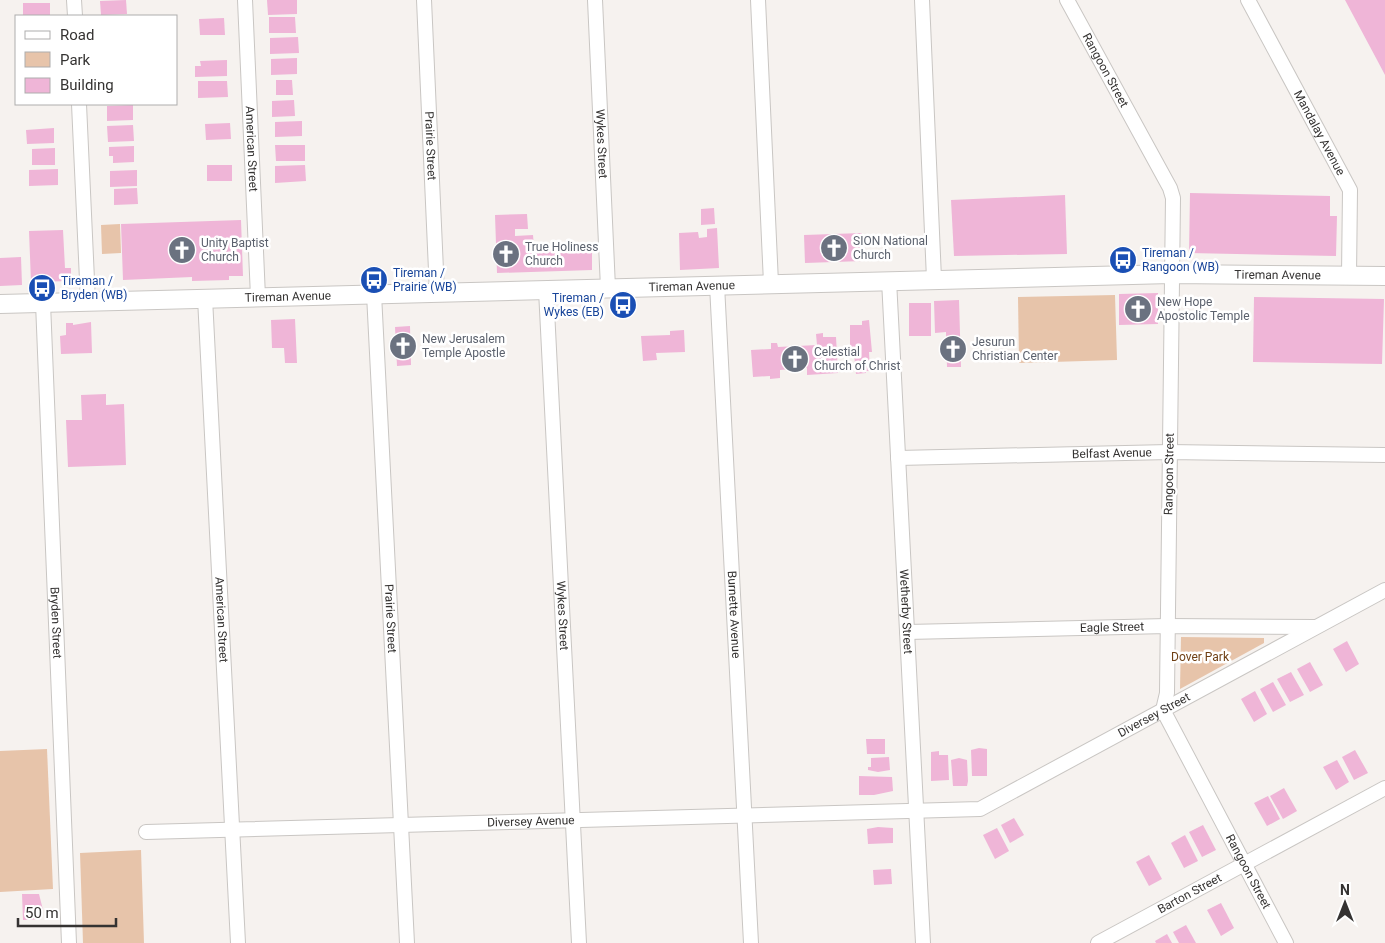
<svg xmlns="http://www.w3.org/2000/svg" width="1385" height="943" viewBox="0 0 1385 943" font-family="Roboto,sans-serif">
	<rect width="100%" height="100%" fill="#f6f2ef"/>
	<g fill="#e7c4aa">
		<path d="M 120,224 L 121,253 L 102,254 L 101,225 Z"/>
		<path d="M 1115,295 L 1117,360 L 1019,363 L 1018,297 Z"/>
		<path d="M 1181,637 L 1264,638 L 1264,643 L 1180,689 Z"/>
		<path d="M 47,749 L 53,889 L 0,892 L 0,751 Z"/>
		<path d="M 141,850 L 144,943 L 83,943 L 80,853 Z"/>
	</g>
	<g fill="#efb5d7">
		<path d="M 126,0 L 127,14 L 101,15 L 100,1 Z"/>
		<path d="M 267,0 L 297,0 L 297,14 L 268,15 Z"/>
		<path d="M 1345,0 L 1385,0 L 1385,75 L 1376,58 Z"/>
		<rect x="23" y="3" width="27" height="13"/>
		<path d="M 269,17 L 295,17 L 296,33 L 269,33 Z"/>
		<path d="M 224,18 L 225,35 L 200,35 L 199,19 Z"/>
		<path d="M 298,37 L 299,53 L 270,54 L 270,38 Z"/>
		<path d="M 297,58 L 297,74 L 271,75 L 271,59 Z"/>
		<path d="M 227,60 L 227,76 L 195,77 L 195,66 L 201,66 L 200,61 Z"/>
		<path d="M 276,80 L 292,80 L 293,95 L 276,95 Z"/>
		<path d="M 198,81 L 227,81 L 228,97 L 198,98 Z"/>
		<path d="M 294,100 L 295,116 L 272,117 L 272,101 Z"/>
		<path d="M 133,105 L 133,120 L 107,121 L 107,106 Z"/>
		<path d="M 302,121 L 302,136 L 275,137 L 275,122 Z"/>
		<path d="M 230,123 L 231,139 L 206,140 L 205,124 Z"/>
		<path d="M 133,125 L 134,141 L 108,142 L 107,126 Z"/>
		<path d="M 54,128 L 54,143 L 27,144 L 26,130 Z"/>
		<path d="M 275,145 L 305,145 L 305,161 L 276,161 Z"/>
		<path d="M 134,146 L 134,162 L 113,163 L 113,156 L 109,156 L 109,147 Z"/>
		<path d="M 55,148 L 55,165 L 32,165 L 32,149 Z"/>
		<rect x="207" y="165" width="25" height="16"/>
		<path d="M 305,165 L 306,181 L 275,183 L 275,166 Z"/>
		<path d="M 58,169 L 58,185 L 29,186 L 29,170 Z"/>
		<path d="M 137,170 L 137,186 L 110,187 L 110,171 Z"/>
		<path d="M 137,188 L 138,204 L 114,205 L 114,189 Z"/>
		<path d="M 1190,193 L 1330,196 L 1330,216 L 1337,216 L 1336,256 L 1189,253 Z"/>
		<path d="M 1065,195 L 1067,254 L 954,256 L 951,200 Z"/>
		<path d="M 714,208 L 715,224 L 701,225 L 701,209 Z"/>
		<path d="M 527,214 L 528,229 L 515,229 L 515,236 L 533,235 L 534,247 L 592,245 L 592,270 L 497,273 L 495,215 Z"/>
		<path d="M 241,220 L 243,276 L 229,276 L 229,280 L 192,281 L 192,277 L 123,280 L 121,224 Z"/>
		<path d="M 717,228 L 719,268 L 680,270 L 679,233 L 698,232 L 699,238 L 707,237 L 707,229 Z"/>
		<path d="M 63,230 L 65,268 L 71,268 L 71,281 L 31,282 L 29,231 Z"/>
		<path d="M 862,233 L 863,261 L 805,263 L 804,235 Z"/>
		<path d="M 21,257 L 22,285 L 0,286 L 0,258 Z"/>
		<path d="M 1158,293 L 1158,324 L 1119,325 L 1119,294 Z"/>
		<path d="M 1254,297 L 1384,299 L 1382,364 L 1253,362 Z"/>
		<path d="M 959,300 L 961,367 L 947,367 L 946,332 L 935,333 L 934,301 Z"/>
		<rect x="909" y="303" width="22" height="33"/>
		<path d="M 295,319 L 297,363 L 285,363 L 284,348 L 272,348 L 271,320 Z"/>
		<path d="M 869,320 L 872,352 L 869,352 L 870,371 L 866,371 L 866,373 L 856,374 L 854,354 L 850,354 L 850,325 L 862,325 L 862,321 Z"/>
		<path d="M 91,322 L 92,353 L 61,354 L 60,336 L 66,335 L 66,323 L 73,323 L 73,325 Z"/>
		<path d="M 410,326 L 411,365 L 397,366 L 395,327 Z"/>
		<path d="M 684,330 L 685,352 L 656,353 L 657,360 L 643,361 L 641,336 L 670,335 L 670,331 Z"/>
		<path d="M 823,333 L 823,337 L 836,337 L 838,373 L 807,375 L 807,368 L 780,370 L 780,378 L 770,379 L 770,376 L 753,377 L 751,350 L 771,349 L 771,343 L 777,343 L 778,347 L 817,345 L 816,334 Z"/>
		<path d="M 106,394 L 106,405 L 124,404 L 126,465 L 68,467 L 66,420 L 82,420 L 81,395 Z"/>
		<path d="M 1347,641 L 1359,664 L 1346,672 L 1333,649 Z"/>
		<path d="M 1310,662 L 1323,685 L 1310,692 L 1297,669 Z"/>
		<path d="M 1291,672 L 1304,695 L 1290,702 L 1277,679 Z"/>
		<path d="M 1273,682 L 1286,705 L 1273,712 L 1260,689 Z"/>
		<path d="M 1255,691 L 1267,714 L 1254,722 L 1241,699 Z"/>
		<path d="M 866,739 L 885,739 L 885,754 L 867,754 Z"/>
		<path d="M 979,748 L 987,749 L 987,776 L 972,776 L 971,750 Z"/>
		<path d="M 1355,750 L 1368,773 L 1354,780 L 1342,757 Z"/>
		<path d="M 939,751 L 939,755 L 948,755 L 949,780 L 931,781 L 931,752 Z"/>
		<path d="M 889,757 L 890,770 L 878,772 L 868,770 L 868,767 L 871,767 L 871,758 Z"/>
		<path d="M 959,758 L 967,760 L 968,781 L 967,786 L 953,786 L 951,760 Z"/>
		<path d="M 1337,760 L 1349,782 L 1336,790 L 1323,767 Z"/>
		<path d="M 859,776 L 892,777 L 893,791 L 874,795 L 859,795 Z"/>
		<path d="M 1284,788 L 1297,811 L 1283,819 L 1270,796 Z"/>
		<path d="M 1268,796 L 1280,819 L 1267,826 L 1254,803 Z"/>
		<path d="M 1014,818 L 1024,835 L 1010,843 L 1001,825 Z"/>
		<path d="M 1203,825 L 1216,850 L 1202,857 L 1189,832 Z"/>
		<path d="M 878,827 L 893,828 L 893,843 L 868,844 L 867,829 Z"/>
		<path d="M 997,828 L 1009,851 L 995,859 L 983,835 Z"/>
		<path d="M 1185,835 L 1198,861 L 1184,868 L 1171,843 Z"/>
		<path d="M 1149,855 L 1162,879 L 1149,886 L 1136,862 Z"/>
		<path d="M 891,869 L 892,884 L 874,885 L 873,870 Z"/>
		<path d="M 22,894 L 39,894 L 43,910 L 40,910 L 40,919 L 23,920 Z"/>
		<path d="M 1221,903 L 1234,928 L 1221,936 L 1207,910 Z"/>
		<path d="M 1186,925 L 1196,943 L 1179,943 L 1173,932 Z"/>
		<path d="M 1167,934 L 1172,943 L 1156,943 L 1155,941 Z"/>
	</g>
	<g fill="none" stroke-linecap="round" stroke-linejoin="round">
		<g stroke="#c9c6c3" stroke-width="16">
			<g id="minor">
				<path d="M 74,0 L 75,16"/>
				<path id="s1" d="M 245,0 L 258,297"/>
				<path id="s2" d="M 424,0 L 437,293"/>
				<path id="s3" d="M 595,0 L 608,288"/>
				<path d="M 758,0 L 771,283"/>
				<path d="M 922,0 L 934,279"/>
				<path id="s4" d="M 1067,0 L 1170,188 L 1173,198 L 1167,693 L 1163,710 L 1286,943"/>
				<path id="s5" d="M 1248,0 L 1350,190 L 1349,276"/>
				<path d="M 79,104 L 88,302"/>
				<path id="s6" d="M 889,280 L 923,943"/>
				<path id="s7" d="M 717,285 L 751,943"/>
				<path id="s8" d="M 546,290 L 579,943"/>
				<path id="s9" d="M 374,294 L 407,943"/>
				<path id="s10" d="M 205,298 L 238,943"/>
				<path id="s11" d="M 43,303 L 69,943"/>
				<path id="s12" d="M 898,458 L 1169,452 L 1385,455"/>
				<path id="s13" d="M 907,632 L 1167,626 L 1314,627"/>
				<path id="s14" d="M 146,832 L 980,809 L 1385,590"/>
				<path id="s15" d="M 1098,943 L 1385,788"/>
			</g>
		</g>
		<g stroke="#c9c6c3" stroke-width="20">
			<g id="tertiary">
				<path id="s16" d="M 0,304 L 1171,274 L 1385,276"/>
			</g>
		</g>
		<use href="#minor" stroke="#fff" stroke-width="14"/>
		<use href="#tertiary" stroke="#fff" stroke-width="18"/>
	</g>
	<defs>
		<g id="church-disc" transform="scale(1.4375)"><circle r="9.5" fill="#6b7280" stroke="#fff"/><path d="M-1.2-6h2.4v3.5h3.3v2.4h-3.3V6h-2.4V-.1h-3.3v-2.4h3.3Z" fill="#fff"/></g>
		<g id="bus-disc" transform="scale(1.4375)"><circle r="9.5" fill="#1a4fb4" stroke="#fff"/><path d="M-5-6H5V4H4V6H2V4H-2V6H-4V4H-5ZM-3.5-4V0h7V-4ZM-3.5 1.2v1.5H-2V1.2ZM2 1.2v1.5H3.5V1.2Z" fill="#fff"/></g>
	</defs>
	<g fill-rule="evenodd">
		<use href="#church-disc" x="834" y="248"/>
		<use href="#church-disc" x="182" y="250"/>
		<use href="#church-disc" x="506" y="254"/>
		<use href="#bus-disc" x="1123" y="260"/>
		<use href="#bus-disc" x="374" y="280"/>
		<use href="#bus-disc" x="42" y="288"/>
		<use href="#bus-disc" x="623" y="305"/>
		<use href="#church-disc" x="1138" y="309"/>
		<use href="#church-disc" x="403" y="346"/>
		<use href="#church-disc" x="953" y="349"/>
		<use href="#church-disc" x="795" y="359"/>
	</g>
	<g text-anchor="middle" stroke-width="5" stroke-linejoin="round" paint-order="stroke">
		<g font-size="12" fill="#353332" stroke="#fff">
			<text dy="4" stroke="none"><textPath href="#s4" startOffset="80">Rangoon Street</textPath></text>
			<text dy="4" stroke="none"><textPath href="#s5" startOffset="151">Mandalay Avenue</textPath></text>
			<text dy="4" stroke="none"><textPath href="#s3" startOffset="144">Wykes Street</textPath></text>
			<text dy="4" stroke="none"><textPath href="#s2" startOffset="146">Prairie Street</textPath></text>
			<text dy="4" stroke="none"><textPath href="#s1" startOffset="149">American Street</textPath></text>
			<text dy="4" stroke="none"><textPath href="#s16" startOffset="1278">Tireman Avenue</textPath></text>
			<text dy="4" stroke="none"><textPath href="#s16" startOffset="692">Tireman Avenue</textPath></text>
			<text dy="4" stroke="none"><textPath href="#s16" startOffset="288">Tireman Avenue</textPath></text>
			<text dy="4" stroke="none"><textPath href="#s12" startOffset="214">Belfast Avenue</textPath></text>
			<text transform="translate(1169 474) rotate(-89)" y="4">Rangoon Street</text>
			<text dy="4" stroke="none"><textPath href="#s6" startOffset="332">Wetherby Street</textPath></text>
			<text dy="4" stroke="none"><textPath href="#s7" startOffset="330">Burnette Avenue</textPath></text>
			<text dy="4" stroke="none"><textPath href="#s8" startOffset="326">Wykes Street</textPath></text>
			<text dy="4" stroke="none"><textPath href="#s9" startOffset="325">Prairie Street</textPath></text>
			<text dy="4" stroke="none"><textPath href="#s10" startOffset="322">American Street</textPath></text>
			<text dy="4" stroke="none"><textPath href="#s11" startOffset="320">Bryden Street</textPath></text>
			<text dy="4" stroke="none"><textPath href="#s13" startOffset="205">Eagle Street</textPath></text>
			<text dy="4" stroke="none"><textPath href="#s14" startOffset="1032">Diversey Street</textPath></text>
			<text dy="4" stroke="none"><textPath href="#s14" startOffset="385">Diversey Avenue</textPath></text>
			<text dy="4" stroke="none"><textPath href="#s4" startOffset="920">Rangoon Street</textPath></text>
			<text dy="4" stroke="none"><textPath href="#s15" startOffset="104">Barton Street</textPath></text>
		</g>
		<g font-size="12" fill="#5b616d" stroke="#fff" text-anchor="start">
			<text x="853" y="245">SION National<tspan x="853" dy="14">Church</tspan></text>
			<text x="201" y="247">Unity Baptist<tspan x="201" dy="14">Church</tspan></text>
			<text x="525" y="251">True Holiness<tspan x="525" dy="14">Church</tspan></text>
			<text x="1157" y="306">New Hope<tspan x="1157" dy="14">Apostolic Temple</tspan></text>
			<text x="422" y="343">New Jerusalem<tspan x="422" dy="14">Temple Apostle</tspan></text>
			<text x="972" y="346">Jesurun<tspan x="972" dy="14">Christian Center</tspan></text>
			<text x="814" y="356">Celestial<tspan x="814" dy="14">Church of Christ</tspan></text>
		</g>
		<g font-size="12" fill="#164399" stroke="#fff" text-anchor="start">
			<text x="1142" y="257">Tireman /<tspan x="1142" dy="14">Rangoon (WB)</tspan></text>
			<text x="393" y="277">Tireman /<tspan x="393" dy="14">Prairie (WB)</tspan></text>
			<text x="61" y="285">Tireman /<tspan x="61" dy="14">Bryden (WB)</tspan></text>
			<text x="604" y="302" text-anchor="end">Tireman /<tspan x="604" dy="14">Wykes (EB)</tspan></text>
		</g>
		<g font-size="12" fill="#6f3f14" stroke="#fff">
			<text x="1200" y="661">Dover Park</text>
		</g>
	</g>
	<rect x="15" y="15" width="162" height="90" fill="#ffffff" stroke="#aeadad"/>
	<rect x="25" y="31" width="25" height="8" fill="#ffffff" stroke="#aeadad"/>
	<text x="60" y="40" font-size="15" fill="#353332">Road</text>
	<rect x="25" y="52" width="25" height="15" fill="#e7c4aa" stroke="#aeadad"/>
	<text x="60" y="65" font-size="15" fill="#353332">Park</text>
	<rect x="25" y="78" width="25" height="15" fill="#efb5d7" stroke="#aeadad"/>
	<text x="60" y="90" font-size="15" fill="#353332">Building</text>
	<g transform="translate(1345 903)" stroke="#ffffff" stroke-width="4" paint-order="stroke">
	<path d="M0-4L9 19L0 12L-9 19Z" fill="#353332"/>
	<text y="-8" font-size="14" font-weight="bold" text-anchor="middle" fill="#353332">N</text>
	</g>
	<path d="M18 918v8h98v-8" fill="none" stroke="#353332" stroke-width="2.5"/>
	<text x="25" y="918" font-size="15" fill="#353332" stroke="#ffffff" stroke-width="4" paint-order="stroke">50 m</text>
</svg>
